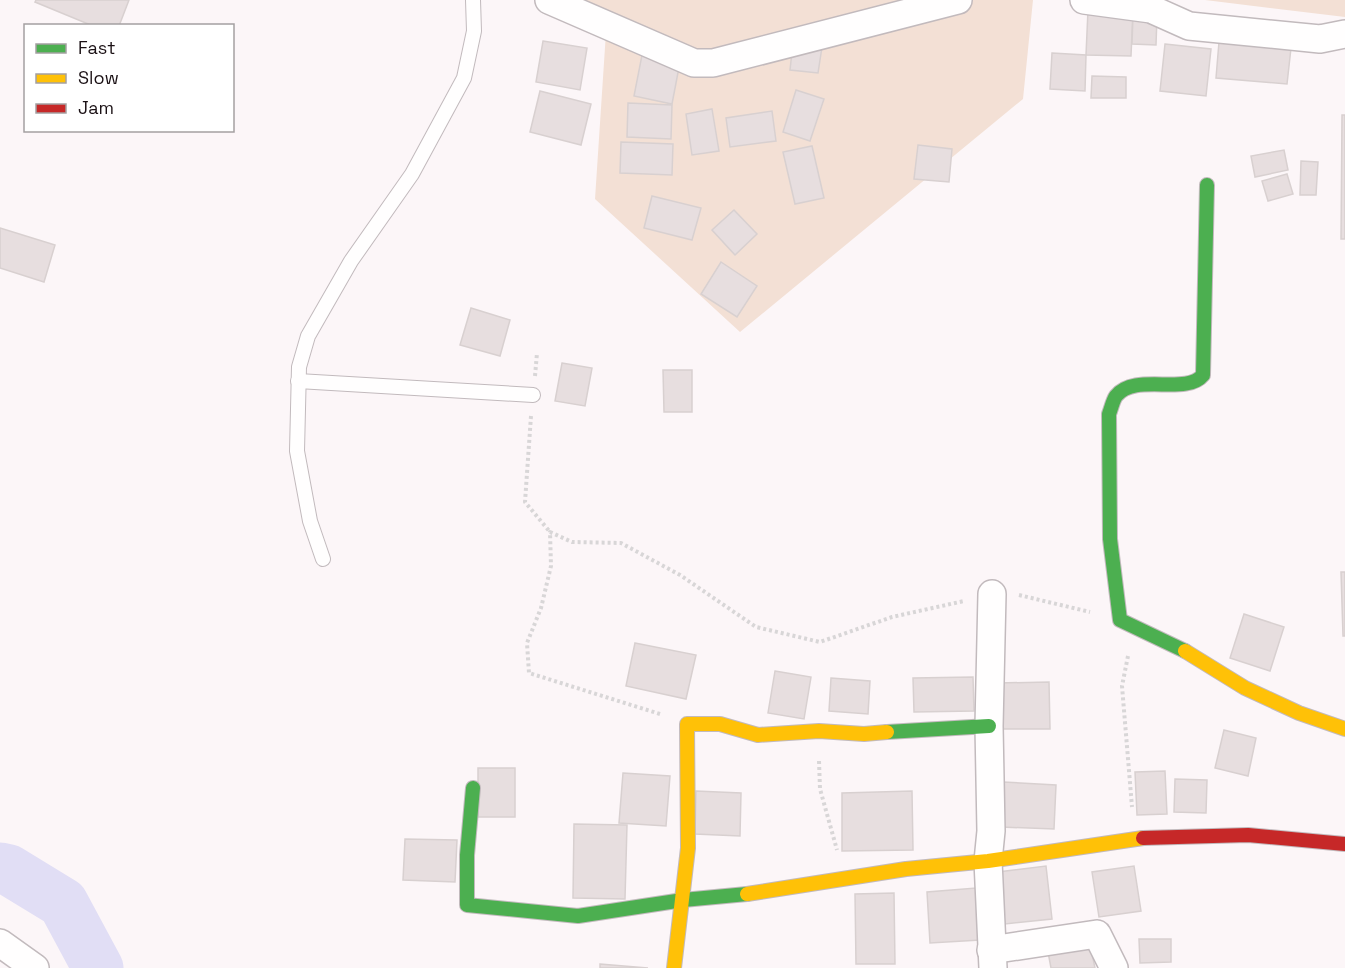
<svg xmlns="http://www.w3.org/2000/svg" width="1345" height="968" viewBox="0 0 1345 968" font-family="'Space Grotesk',sans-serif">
	<rect width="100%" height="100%" fill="#fcf6f8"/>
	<g fill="#f3e0d5">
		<path d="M 552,0 L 1033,0 L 1023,99 L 740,332 L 595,199 L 607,17 Z"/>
		<path d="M 1205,0 L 1345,0 L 1345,17 Z"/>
	</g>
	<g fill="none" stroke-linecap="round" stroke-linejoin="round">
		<path stroke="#e1def5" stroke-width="51" d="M 0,868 L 9,870 L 63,903 L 98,968"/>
	</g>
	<g fill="#e7dedf" stroke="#d8d0d0" stroke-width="1.5">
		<path d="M 36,0 L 129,0 L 119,26 L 93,26 L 35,2 Z"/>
		<path d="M 1088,10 L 1133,11 L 1131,56 L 1086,55 Z"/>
		<path d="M 1133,15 L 1157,16 L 1156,45 L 1132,44 Z"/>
		<path d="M 543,41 L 587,48 L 580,90 L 536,82 Z"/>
		<path d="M 1219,42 L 1291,48 L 1287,84 L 1216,78 Z"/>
		<path d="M 793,43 L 822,47 L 818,73 L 790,70 Z"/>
		<path d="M 1165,44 L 1211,49 L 1206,96 L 1160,91 Z"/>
		<path d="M 1052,53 L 1086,55 L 1085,91 L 1050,89 Z"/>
		<path d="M 642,55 L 680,62 L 672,104 L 634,96 Z"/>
		<path d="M 1092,76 L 1126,77 L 1126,98 L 1091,98 Z"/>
		<path d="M 796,90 L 824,99 L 810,141 L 783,132 Z"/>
		<path d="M 540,91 L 591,104 L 581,145 L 530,132 Z"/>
		<path d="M 628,103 L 672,105 L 671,139 L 627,137 Z"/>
		<path d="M 712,109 L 719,151 L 692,155 L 686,114 Z"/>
		<path d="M 772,111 L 776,141 L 730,147 L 726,118 Z"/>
		<path d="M 1342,115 L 1345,115 L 1345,239 L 1341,239 Z"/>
		<path d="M 621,142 L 673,144 L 672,175 L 620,173 Z"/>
		<path d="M 918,145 L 952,149 L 949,182 L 914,179 Z"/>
		<path d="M 812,146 L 824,198 L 795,204 L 783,152 Z"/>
		<path d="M 1284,150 L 1288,170 L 1255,177 L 1251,156 Z"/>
		<path d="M 1301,161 L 1318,162 L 1316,195 L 1300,195 Z"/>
		<path d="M 1287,174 L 1293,194 L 1268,201 L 1262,181 Z"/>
		<path d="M 652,196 L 701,208 L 692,240 L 644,228 Z"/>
		<path d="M 734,210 L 757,234 L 735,255 L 712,230 Z"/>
		<path d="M 0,228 L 55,245 L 44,282 L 0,268 Z"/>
		<path d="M 721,262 L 757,286 L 737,317 L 701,294 Z"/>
		<path d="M 471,308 L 510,320 L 500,356 L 460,345 Z"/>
		<path d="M 562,363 L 592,368 L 585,406 L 555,401 Z"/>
		<path d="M 663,370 L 692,370 L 692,412 L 664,412 Z"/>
		<path d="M 1341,572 L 1345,572 L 1345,636 L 1343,636 Z"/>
		<path d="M 1244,614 L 1284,627 L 1270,671 L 1230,658 Z"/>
		<path d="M 635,643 L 696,655 L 686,699 L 626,686 Z"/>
		<path d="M 775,671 L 811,677 L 804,719 L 768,713 Z"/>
		<path d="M 973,677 L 974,711 L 914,712 L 913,678 Z"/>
		<path d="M 831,678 L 870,681 L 868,714 L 829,711 Z"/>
		<path d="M 1049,682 L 1050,729 L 999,729 L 998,683 Z"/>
		<path d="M 1224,730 L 1256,738 L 1248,776 L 1215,768 Z"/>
		<rect x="478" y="768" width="37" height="49"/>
		<path d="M 1165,771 L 1167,814 L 1137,815 L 1135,772 Z"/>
		<path d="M 623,773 L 670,776 L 666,826 L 619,823 Z"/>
		<path d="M 1175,779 L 1207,780 L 1206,813 L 1174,812 Z"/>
		<path d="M 1003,782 L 1056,785 L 1054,829 L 1001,827 Z"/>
		<path d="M 696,791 L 741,793 L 740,836 L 695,834 Z"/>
		<path d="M 912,791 L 913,850 L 842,851 L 842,793 Z"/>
		<path d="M 574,824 L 627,825 L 625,899 L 573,898 Z"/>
		<path d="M 405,839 L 457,840 L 455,882 L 403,880 Z"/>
		<path d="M 1046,866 L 1052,919 L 1005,924 L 998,872 Z"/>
		<path d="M 1134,866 L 1141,911 L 1099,917 L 1092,872 Z"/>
		<path d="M 976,888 L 980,940 L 930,943 L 927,892 Z"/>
		<path d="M 894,893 L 895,964 L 856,964 L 855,894 Z"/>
		<path d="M 1139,939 L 1171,939 L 1171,962 L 1140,963 Z"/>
		<path d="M 1090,944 L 1095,968 L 1051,968 L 1048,952 Z"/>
		<path d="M 600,964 L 648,968 L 600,968 Z"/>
	</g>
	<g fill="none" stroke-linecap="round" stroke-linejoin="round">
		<g stroke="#c2babd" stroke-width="16">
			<g id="lane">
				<path d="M 298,381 L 533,395"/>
				<path d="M 323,559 L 310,521 L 297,451 L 299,367 L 308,336 L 351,261 L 412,174 L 464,78 L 474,31 L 473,0"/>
			</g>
		</g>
		<g stroke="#c2babd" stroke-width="30">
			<g id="street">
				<path d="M 549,0 L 694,63 L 713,63 L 958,0"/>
				<path d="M 1084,0 L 1151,9 L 1189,26 L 1320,39 L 1345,34"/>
				<path d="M 992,594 L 989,726 L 991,831 L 988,861 L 993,968"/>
				<path d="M 0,943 L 35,968"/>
				<path d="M 991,950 L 1097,934 L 1114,968"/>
			</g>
		</g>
		<g stroke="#c2babd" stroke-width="16">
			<g id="fast">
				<path d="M 1185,651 L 1120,620 L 1110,539 L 1109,414 C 1111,409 1113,400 1116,396 C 1135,372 1186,396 1203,375 L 1207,185"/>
				<path d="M 887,732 L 989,726"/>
				<path d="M 473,788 L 467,855 L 467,905 L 578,916 L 683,900 L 747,894"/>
			</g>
		</g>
		<g stroke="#c2babd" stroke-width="16">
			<g id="slow">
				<path d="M 1185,651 L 1245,688 L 1299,713 L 1345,729"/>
				<path d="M 747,894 L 906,869 L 988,861 L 1143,838"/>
				<path d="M 674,968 L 688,848 L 687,724 L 720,724 L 758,735 L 819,731 L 864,734 L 887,732"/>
			</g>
		</g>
		<g stroke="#c2babd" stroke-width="16">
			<path id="jam" d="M 1143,838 L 1248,835 L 1345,844"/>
		</g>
		<g stroke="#d8d6d7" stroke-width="4" stroke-dasharray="3 3" stroke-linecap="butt">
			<path d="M 535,376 L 537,353"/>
			<path d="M 531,416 L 525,502 L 550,532"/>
			<path d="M 1019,595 L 1090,612"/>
			<path d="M 1128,656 L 1122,686 L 1132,807"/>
			<path d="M 660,714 L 529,673 L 527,643 L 541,608 L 551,566 L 550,532 L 572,542 L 621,543 L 680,575 L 756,627 L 820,642 L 892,617 L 964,601"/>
			<path d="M 819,761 L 820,789 L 837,850"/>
		</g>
		<use href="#lane" stroke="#fffefe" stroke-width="14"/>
		<use href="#street" stroke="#fffefe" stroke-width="27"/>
		<use href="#fast" stroke="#4caf50" stroke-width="14"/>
		<use href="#slow" stroke="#ffc107" stroke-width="14"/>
		<use href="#jam" stroke="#c62828" stroke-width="14"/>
	</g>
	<rect x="24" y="24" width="210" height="108" fill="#ffffff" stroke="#a4a0a1" stroke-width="1.5"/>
	<rect x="36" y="44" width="30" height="9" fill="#4caf50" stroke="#a4a0a1" stroke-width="1.5"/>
	<text x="78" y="54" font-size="18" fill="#1b1115">Fast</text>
	<rect x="36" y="74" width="30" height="9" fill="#ffc107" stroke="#a4a0a1" stroke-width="1.5"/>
	<text x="78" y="84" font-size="18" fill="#1b1115">Slow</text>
	<rect x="36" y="104" width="30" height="9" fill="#c62828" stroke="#a4a0a1" stroke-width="1.5"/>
	<text x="78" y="114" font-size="18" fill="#1b1115">Jam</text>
</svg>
